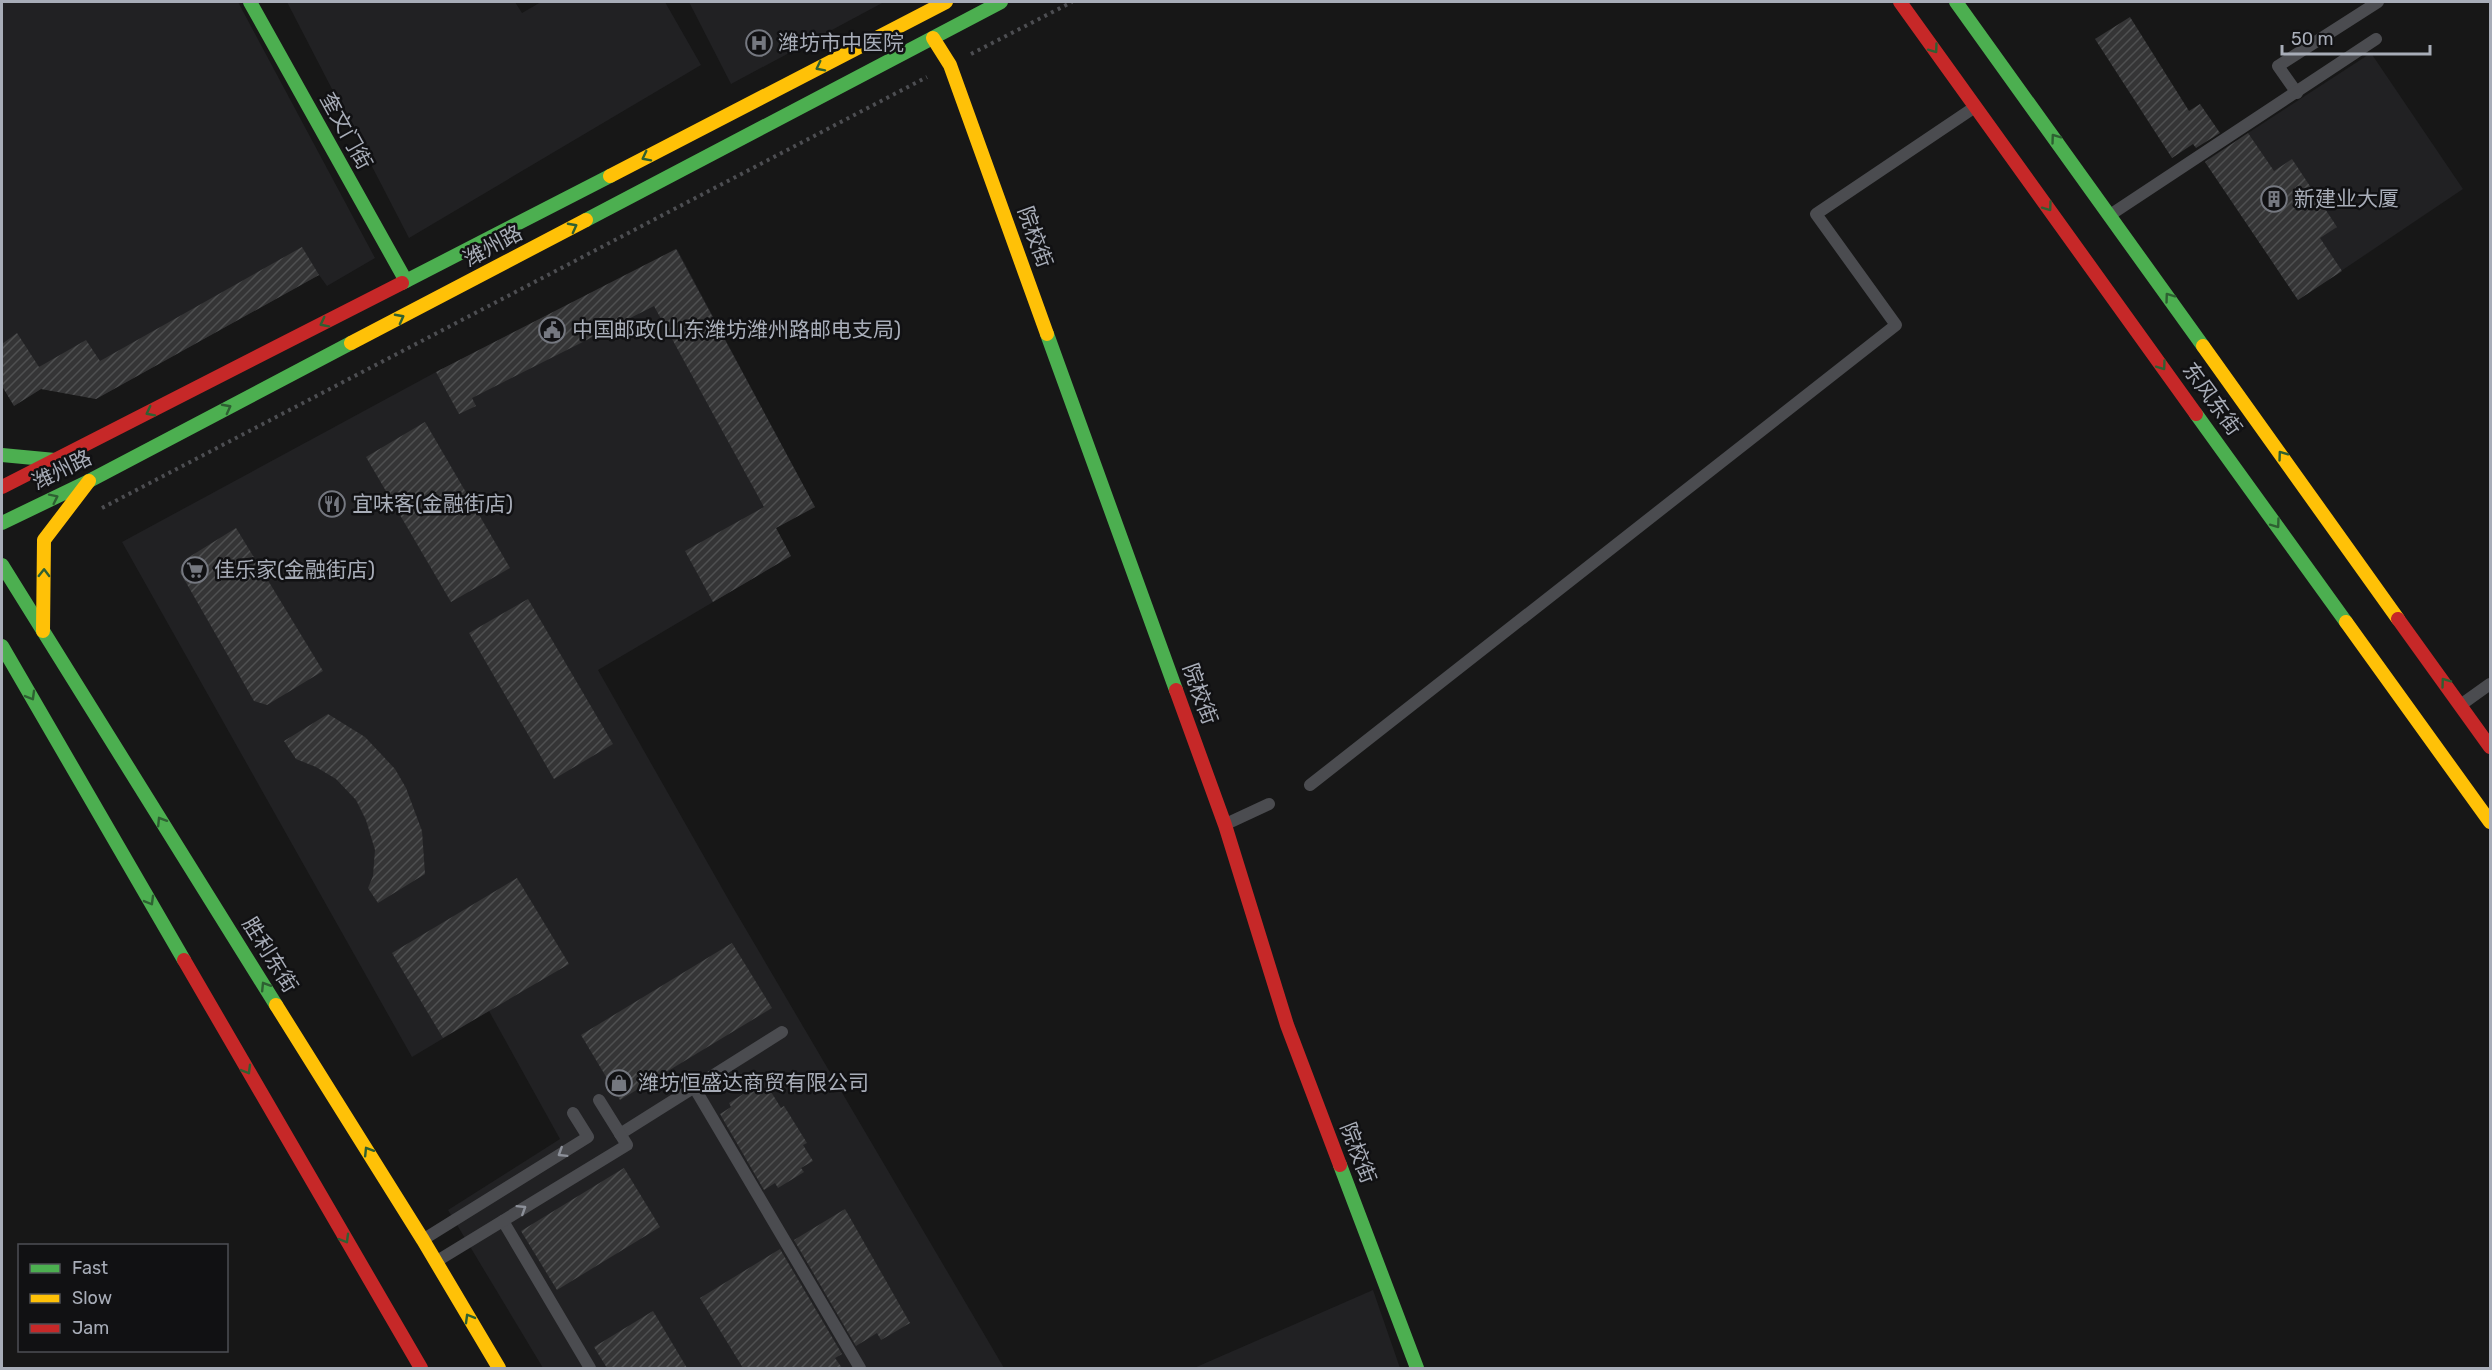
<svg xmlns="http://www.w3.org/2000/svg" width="2492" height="1370" viewBox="0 0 2492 1370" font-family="Rubik,'Noto Sans SC',sans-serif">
	<defs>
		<pattern id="building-hatch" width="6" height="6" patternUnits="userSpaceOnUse" patternTransform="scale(1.5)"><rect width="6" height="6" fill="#353536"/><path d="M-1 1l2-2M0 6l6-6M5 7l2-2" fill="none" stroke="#4f5051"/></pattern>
	</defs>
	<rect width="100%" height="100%" fill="#171717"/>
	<g fill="#212123">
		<path d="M 2,2 L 238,2 L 375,258 L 327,286 L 319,275 L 96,399 L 41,389 L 14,406 L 2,386 Z"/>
		<path d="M 287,2 L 515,2 L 522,13 L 541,2 L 665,2 L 701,65 L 409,238 Z"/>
		<path d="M 689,2 L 884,2 L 731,84 Z"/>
		<path d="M 2371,53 L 2463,189 L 2298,300 L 2205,161 Z"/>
		<path d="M 677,249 L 815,507 L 776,528 L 791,556 L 598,670 L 731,904 L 1004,1368 L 543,1368 L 448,1210 L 560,1139 L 489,1011 L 412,1057 L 122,542 L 436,372 Z"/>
		<path d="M 1373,1290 L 1400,1368 L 1194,1368 Z"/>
	</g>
	<g fill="url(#building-hatch)">
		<path d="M 2130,17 L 2189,111 L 2200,104 L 2220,133 L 2196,148 L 2193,144 L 2172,158 L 2095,39 Z"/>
		<path d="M 2248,133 L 2274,171 L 2292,159 L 2337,227 L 2320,238 L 2342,271 L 2298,300 L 2205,162 Z"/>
		<path d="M 302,247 L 319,275 L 96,399 L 41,389 L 14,406 L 2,386 L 2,344 L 17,333 L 39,367 L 86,340 L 100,361 Z"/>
		<path d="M 676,249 L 815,507 L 776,528 L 791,556 L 713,602 L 685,551 L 764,507 L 654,306 L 472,398 L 476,406 L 459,414 L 436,372 Z"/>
		<path d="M 425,422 L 510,568 L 451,602 L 366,457 Z"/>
		<path d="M 236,528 L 323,671 L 267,705 L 254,701 L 180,572 L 186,559 Z"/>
		<path d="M 528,599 L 613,744 L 554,779 L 469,633 Z"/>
		<path d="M 328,714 L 365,737 L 395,769 L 406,788 L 422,831 L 425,874 L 378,903 L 368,888 L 373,876 L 375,850 L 366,820 L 356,800 L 336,779 L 316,767 L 296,759 L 284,741 Z"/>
		<path d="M 517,878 L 569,964 L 443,1038 L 392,953 Z"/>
		<path d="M 732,943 L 772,1008 L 620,1100 L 581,1035 Z"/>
		<path d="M 756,1086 L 760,1092 L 768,1087 L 781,1108 L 784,1106 L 807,1143 L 803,1145 L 813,1161 L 801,1168 L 804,1172 L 778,1188 L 775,1183 L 764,1190 L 720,1114 L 731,1107 L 729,1103 Z"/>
		<path d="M 624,1168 L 660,1227 L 557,1290 L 521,1231 Z"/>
		<path d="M 845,1209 L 910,1323 L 881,1340 L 877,1333 L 856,1346 L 794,1240 Z"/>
		<path d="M 780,1249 L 842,1354 L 835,1358 L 842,1368 L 743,1368 L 700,1298 Z"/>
		<path d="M 653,1311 L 687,1368 L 607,1368 L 594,1347 Z"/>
	</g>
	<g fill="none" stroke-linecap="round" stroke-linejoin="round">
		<g stroke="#4d4e52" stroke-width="4" stroke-dasharray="3 4.5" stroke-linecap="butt">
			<path d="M 971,54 L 1072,2"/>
			<path d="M 102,508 L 927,77"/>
		</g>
		<g stroke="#4b4c50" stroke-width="12">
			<path d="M 2297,93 L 2278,66 L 2378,2"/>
			<path d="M 2110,215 L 2376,39"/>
			<path d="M 2462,704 L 2490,684"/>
			<path d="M 1310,785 L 1896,325 L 1816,214 L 1975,107"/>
			<path d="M 1226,824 L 1269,804"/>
			<path d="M 694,1087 L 860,1368"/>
			<path d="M 620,1134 L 782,1032"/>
			<path d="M 503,1221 L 590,1368"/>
			<path d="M 424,1239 L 588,1137 L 573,1113"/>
			<path d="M 437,1261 L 627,1145 L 599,1100"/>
		</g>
		<g stroke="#4caf50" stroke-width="14">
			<path d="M 250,2 L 406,281"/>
			<path d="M 1956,2 L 2203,346"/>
			<path d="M 586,220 L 1001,2"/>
			<path d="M 402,283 L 610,176"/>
			<path d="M 1047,334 L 1176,690"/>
			<path d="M 2196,414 L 2346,622"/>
			<path d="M 2,455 L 55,460"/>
			<path d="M 2,523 L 89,481 L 351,343"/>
			<path d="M 2,565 L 276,1005"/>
			<path d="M 2,646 L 184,960"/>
			<path d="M 1340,1165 L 1417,1368"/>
		</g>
		<g stroke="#ffc107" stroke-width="14">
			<path d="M 933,38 L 950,65 L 1047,334"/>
			<path d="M 610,176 L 946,2"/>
			<path d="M 351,343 L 586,220"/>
			<path d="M 2203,346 L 2398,619"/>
			<path d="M 2346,622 L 2490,822"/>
			<path d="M 43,631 L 44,540 L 89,481"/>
			<path d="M 276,1005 L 423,1240 L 499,1368"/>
		</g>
		<g stroke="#c62828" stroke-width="14">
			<path d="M 1900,2 L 2196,414"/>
			<path d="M 2,487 L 402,283"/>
			<path d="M 2398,619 L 2490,747"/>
			<path d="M 1176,690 L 1225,825 L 1287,1025 L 1340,1165"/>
			<path d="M 184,960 L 421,1368"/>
		</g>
	</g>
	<defs><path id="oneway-chevron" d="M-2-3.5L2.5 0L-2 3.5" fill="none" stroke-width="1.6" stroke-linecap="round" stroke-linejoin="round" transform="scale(1.5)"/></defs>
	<g stroke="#2e6032">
		<use href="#oneway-chevron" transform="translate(1934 49) rotate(54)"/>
		<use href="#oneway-chevron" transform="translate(820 67) rotate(153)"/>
		<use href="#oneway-chevron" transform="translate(2055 138) rotate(-126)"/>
		<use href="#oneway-chevron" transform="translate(646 157) rotate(153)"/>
		<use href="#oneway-chevron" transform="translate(2048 207) rotate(54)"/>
		<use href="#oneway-chevron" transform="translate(573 227) rotate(-28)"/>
		<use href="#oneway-chevron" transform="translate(2169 297) rotate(-126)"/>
		<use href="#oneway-chevron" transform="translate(400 318) rotate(-28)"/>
		<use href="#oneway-chevron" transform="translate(324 323) rotate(153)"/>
		<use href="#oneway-chevron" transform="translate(2162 366) rotate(54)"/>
		<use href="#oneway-chevron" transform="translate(227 408) rotate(-28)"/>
		<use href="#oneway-chevron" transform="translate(150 412) rotate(153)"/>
		<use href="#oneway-chevron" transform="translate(2282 455) rotate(-126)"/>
		<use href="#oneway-chevron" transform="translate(54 498) rotate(-26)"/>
		<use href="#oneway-chevron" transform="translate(2276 524) rotate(54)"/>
		<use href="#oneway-chevron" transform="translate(44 573) rotate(-89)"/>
		<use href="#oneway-chevron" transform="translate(2445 682) rotate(-126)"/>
		<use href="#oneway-chevron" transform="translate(31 696) rotate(60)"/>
		<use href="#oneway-chevron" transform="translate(161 821) rotate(-122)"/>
		<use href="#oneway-chevron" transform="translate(150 901) rotate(60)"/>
		<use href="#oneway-chevron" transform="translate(265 986) rotate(-122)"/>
		<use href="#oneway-chevron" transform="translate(247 1070) rotate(60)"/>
		<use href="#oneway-chevron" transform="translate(368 1151) rotate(-122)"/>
		<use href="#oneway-chevron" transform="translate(345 1239) rotate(60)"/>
		<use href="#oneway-chevron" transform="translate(469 1318) rotate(-120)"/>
	</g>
	<g stroke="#8c9099">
		<use href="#oneway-chevron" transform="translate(562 1153) rotate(148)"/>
		<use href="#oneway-chevron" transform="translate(522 1209) rotate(-32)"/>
	</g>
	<defs>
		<g id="hospital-ring" transform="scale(1.35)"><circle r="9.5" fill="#111113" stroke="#757880" stroke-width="1.5"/><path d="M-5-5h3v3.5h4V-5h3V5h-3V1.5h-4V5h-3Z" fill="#757880"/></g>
		<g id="building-ring" transform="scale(1.35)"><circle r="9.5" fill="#111113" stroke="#757880" stroke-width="1.5"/><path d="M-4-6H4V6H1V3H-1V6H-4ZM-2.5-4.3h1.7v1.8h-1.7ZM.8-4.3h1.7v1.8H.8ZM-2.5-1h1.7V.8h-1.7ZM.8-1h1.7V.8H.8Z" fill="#757880"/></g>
		<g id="civic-ring" transform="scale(1.35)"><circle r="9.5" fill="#111113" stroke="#757880" stroke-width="1.5"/><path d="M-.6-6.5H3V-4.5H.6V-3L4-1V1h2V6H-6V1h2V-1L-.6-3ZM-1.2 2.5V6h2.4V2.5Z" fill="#757880"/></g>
		<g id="restaurant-ring" transform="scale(1.35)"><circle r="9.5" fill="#111113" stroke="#757880" stroke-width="1.5"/><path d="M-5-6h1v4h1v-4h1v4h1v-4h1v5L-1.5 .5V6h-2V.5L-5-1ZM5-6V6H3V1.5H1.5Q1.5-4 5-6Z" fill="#757880"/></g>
		<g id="supermarket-ring" transform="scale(1.35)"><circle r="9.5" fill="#111113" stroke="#757880" stroke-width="1.5"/><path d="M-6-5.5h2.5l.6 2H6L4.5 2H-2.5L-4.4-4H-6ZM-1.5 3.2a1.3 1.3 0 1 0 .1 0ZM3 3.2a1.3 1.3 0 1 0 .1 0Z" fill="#757880"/></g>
		<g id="shop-ring" transform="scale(1.35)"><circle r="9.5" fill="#111113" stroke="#757880" stroke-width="1.5"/><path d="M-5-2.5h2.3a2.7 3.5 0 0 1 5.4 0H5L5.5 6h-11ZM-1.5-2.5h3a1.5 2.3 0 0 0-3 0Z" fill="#757880"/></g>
	</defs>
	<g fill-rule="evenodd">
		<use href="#hospital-ring" x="759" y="43"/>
		<use href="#building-ring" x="2274" y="199"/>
		<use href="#civic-ring" x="552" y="330"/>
		<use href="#restaurant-ring" x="332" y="504"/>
		<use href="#supermarket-ring" x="195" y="570"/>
		<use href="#shop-ring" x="619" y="1083"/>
	</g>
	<g text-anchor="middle" stroke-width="5" stroke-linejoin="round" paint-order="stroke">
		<g font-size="21" fill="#a8adb8" stroke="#111113" text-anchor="start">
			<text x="778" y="50">潍坊市中医院</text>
			<text x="2294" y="206">新建业大厦</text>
			<text x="572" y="337">中国邮政(山东潍坊潍州路邮电支局)</text>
			<text x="352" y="511">宜味客(金融街店)</text>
			<text x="214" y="577">佳乐家(金融街店)</text>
			<text x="638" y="1090">潍坊恒盛达商贸有限公司</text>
		</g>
		<g font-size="21" fill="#a8adb8" stroke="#111113">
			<text transform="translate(346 131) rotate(61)" y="7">奎文门街</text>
			<text transform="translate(1035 237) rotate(70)" y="7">院校街</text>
			<text transform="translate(493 246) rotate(-28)" y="7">潍州路</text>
			<text transform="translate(2212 399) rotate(54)" y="7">东风东街</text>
			<text transform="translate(62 470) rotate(-26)" y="7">潍州路</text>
			<text transform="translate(1200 694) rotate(70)" y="7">院校街</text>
			<text transform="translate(270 955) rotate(58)" y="7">胜利东街</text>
			<text transform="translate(1358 1153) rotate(69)" y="7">院校街</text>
		</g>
	</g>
	<rect width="2492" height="1370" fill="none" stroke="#a8adb8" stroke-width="6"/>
	<rect x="18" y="1244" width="210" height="108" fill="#111113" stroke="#4d4f55" stroke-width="1.5"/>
	<rect x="30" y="1264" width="30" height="9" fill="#4caf50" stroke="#4d4f55" stroke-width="1.5"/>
	<text x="72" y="1274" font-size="18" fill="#a8adb8">Fast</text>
	<rect x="30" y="1294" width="30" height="9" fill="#ffc107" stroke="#4d4f55" stroke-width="1.5"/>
	<text x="72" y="1304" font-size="18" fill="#a8adb8">Slow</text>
	<rect x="30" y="1324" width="30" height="9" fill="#c62828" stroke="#4d4f55" stroke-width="1.5"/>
	<text x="72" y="1334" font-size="18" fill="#a8adb8">Jam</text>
	<path d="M2282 45v9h148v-9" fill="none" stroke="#a8adb8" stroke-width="3"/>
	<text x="2291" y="45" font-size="18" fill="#a8adb8" stroke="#111113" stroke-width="4.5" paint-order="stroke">50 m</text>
</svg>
